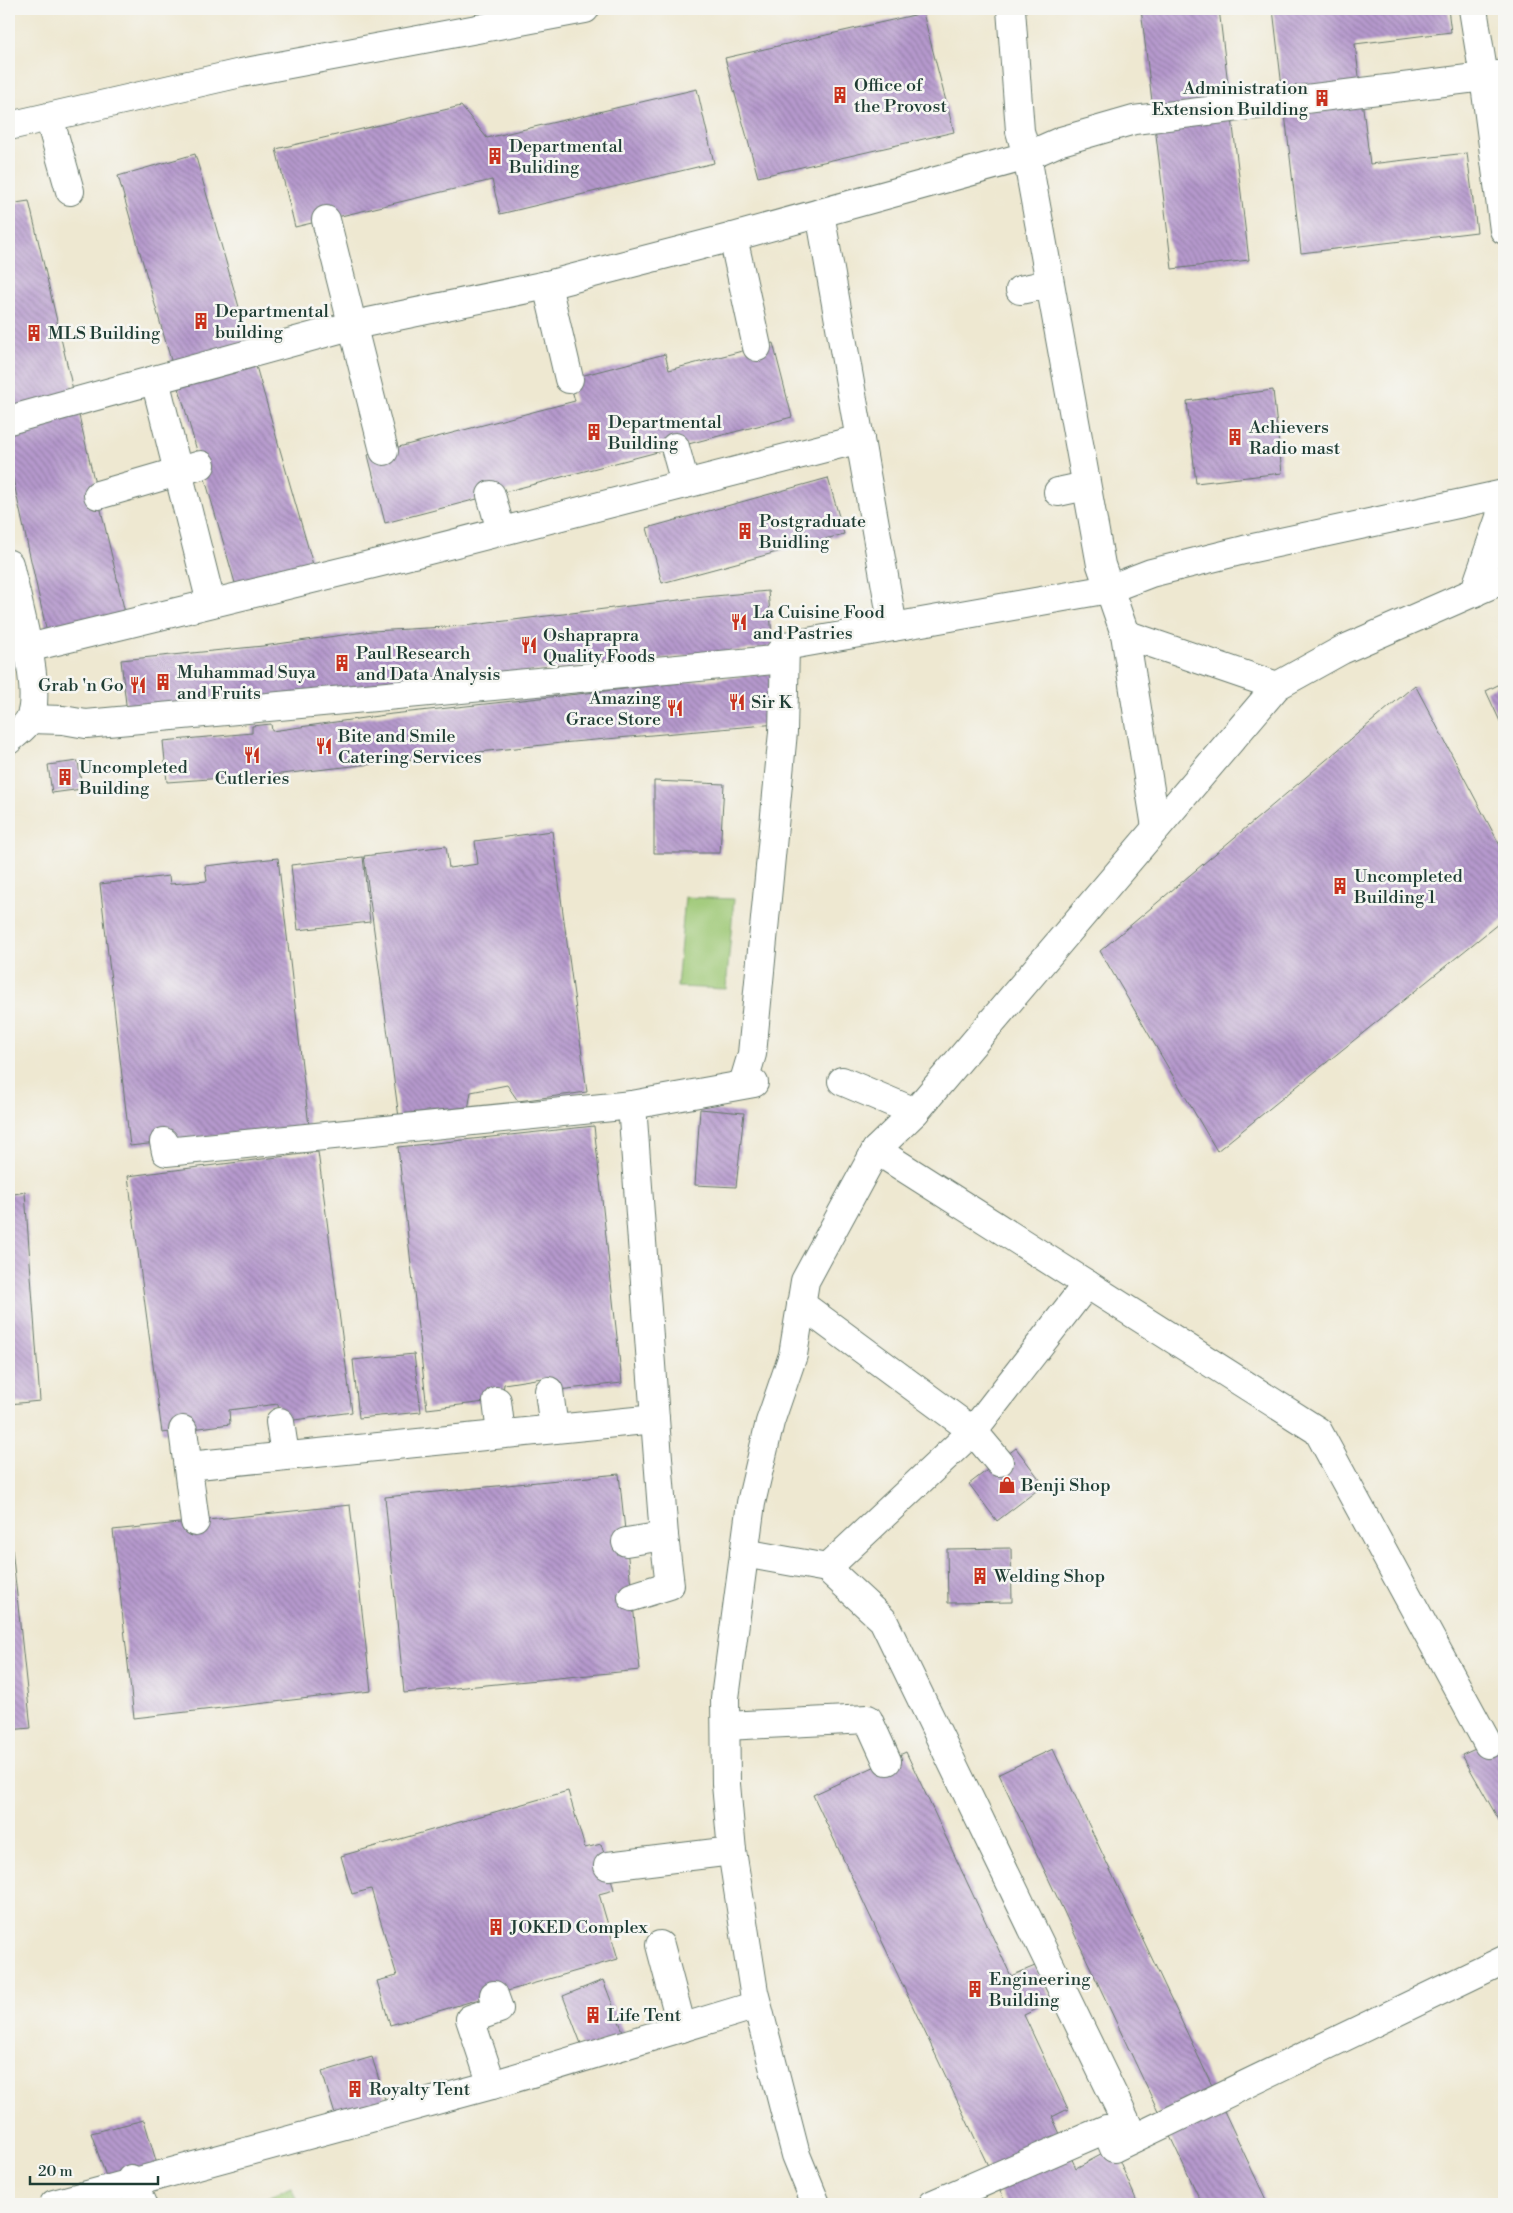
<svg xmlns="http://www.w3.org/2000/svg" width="1513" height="2213" viewBox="0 0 1513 2213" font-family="'Libre Bodoni',serif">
	<defs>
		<pattern id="building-back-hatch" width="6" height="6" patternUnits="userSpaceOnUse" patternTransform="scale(1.25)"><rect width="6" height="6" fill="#b699cd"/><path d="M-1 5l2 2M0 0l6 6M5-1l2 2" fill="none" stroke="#937ea7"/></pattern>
	</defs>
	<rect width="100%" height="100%" fill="#f6f6f2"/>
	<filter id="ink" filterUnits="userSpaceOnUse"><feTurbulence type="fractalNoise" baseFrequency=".02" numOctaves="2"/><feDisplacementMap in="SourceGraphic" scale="10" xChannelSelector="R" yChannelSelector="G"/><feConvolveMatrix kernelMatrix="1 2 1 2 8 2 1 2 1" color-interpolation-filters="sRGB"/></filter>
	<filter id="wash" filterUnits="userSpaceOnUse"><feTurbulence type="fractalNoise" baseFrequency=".0096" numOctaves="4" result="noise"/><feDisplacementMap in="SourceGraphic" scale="20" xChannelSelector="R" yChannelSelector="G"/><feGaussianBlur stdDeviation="1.12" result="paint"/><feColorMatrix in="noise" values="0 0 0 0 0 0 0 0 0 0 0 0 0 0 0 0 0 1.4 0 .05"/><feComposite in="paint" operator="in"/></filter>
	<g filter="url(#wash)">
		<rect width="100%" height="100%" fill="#eee8d1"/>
		<g fill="#9dc875" stroke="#5e8254">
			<path d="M 685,897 L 734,899 L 726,989 L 677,987 Z"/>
			<path d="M 291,2188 L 299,2204 L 249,2204 Z"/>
		</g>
		<g id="blocks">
			<g fill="url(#building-back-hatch)">
				<path d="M 1141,9 L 1219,9 L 1249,260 L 1172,269 Z"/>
				<path d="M 1273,9 L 1448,9 L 1451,32 L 1355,44 L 1370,164 L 1467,153 L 1477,232 L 1301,253 Z"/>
				<path d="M 923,13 L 954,132 L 758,177 L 725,58 Z"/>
				<path d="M 697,89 L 714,163 L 500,214 L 492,180 L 295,227 L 276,149 L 461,106 L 487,138 Z"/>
				<path d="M 195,154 L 314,568 L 237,590 L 118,176 Z"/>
				<path d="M 29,201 L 126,617 L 47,633 L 9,461 L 9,204 Z"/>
				<path d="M 773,343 L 792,417 L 385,523 L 368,455 L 575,401 L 569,379 L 665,354 L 669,370 Z"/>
				<path d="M 1273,390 L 1282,473 L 1196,483 L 1187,401 Z"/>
				<path d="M 828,478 L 844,534 L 662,583 L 647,528 Z"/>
				<path d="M 768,591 L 773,647 L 127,713 L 121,660 L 263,646 L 372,631 L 464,626 L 704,597 Z"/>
				<path d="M 9,650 L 13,665 L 9,666 Z"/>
				<path d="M 773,673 L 777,724 L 561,743 L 281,774 L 167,782 L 163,741 L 252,733 L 252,726 L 271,724 L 272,731 L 392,714 Z"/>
				<path d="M 1504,682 L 1504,730 L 1486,691 Z"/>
				<path d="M 1415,685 L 1504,853 L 1504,919 L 1217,1151 L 1100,951 Z"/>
				<path d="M 78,761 L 82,789 L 52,793 L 48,765 Z"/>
				<path d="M 654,781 L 724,784 L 720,853 L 654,853 Z"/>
				<path d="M 552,831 L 587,1092 L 518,1101 L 507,1085 L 471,1092 L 467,1116 L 400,1125 L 364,856 L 446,846 L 449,868 L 478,864 L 475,841 Z"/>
				<path d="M 363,857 L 370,922 L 298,930 L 291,865 Z"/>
				<path d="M 278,858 L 309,1126 L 130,1146 L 100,884 L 169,876 L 170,884 L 207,881 L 205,866 Z"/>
				<path d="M 700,1109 L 744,1113 L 736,1187 L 695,1185 Z"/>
				<path d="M 594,1126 L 622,1383 L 549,1391 L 542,1378 L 504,1384 L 502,1400 L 427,1409 L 398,1147 Z"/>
				<path d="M 318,1152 L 352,1412 L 280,1422 L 278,1404 L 229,1410 L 230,1424 L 162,1433 L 128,1176 Z"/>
				<path d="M 25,1192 L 40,1401 L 9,1404 L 9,1195 Z"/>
				<path d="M 414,1354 L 421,1412 L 359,1418 L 353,1360 Z"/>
				<path d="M 1016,1448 L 1044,1485 L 997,1521 L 969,1484 Z"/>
				<path d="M 619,1474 L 640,1670 L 404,1693 L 385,1497 Z"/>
				<path d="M 350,1505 L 371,1691 L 134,1718 L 113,1530 Z"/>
				<path d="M 9,1520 L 31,1728 L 9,1730 Z"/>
				<path d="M 1011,1548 L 1012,1602 L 948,1603 L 947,1549 Z"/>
				<path d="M 1504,1736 L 1504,1829 L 1462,1755 Z"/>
				<path d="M 1053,1749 L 1268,2204 L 1202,2204 L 999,1774 Z"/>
				<path d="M 906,1752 L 1011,1976 L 1035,1966 L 1052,2002 L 1024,2015 L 1068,2109 L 1052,2117 L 1076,2168 L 1114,2148 L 1138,2204 L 1006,2204 L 813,1795 Z"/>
				<path d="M 568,1791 L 585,1848 L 601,1844 L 608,1866 L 614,1890 L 599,1894 L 618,1959 L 390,2025 L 377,1981 L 397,1976 L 371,1889 L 352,1894 L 341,1856 Z"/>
				<path d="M 603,1980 L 624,2034 L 583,2049 L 563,1996 Z"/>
				<path d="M 372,2057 L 387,2106 L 337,2121 L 322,2072 Z"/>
				<path d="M 144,2120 L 159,2171 L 109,2185 L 91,2133 Z"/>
			</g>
		</g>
	</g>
	<g filter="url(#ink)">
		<use href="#blocks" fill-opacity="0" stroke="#67796b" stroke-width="1"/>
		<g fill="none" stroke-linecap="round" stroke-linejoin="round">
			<g stroke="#67796b" stroke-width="30">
				<g id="street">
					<path d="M 1011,9 L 1020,131 L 1027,156 L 1101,565 L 1125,634"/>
					<path d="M 1504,74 L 1484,77 L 1504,230"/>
					<path d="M 49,117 L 70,191"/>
					<path d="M 9,126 L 241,73 L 585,9"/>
					<path d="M 820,213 L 893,627"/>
					<path d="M 326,220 L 384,451"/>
					<path d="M 733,237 L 757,347"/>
					<path d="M 547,285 L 569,379"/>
					<path d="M 1020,290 L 1049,284"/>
					<path d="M 155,380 L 211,603"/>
					<path d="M 9,420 L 354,325 L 547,285 L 733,237 L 1027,156 L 1061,141 L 1134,120 L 1484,77 L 1473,9"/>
					<path d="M 675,447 L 685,483"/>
					<path d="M 1058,492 L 1086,486"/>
					<path d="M 98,495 L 201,465"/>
					<path d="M 491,495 L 501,531"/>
					<path d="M 9,564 C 16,597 43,689 30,718 C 27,726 15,734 9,740"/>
					<path d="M 1474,593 L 1500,517 L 1502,495"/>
					<path d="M 28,648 L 398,558 L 860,439"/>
					<path d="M 30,719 L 63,720 L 86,724 L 774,660 L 785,646 L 1109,589 L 1151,573 L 1244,550 L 1504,494"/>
					<path d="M 1156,827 L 1125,634 L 1277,686"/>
					<path d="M 842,1081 L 915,1112"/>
					<path d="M 743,1084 L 752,1054 L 783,732 L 785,646"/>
					<path d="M 632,1105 L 754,1083"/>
					<path d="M 164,1142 L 166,1152 L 632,1105 L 655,1419 L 188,1466"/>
					<path d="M 876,1150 L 1318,1431 L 1488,1744"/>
					<path d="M 801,1304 L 973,1431 L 1087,1284"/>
					<path d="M 549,1391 L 554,1429"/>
					<path d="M 497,1401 L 501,1434"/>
					<path d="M 280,1422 L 285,1455"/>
					<path d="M 183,1430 L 195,1522"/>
					<path d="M 626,1542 L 664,1536 L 655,1419"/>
					<path d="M 744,1553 L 827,1568 L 973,1431 L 999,1462"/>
					<path d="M 827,1568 L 883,1620 L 1134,2138"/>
					<path d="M 632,1597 L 670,1585 L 664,1536"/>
					<path d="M 726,1726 L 868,1719 L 887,1761"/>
					<path d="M 608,1866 L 732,1851"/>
					<path d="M 660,1945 L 682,2028"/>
					<path d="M 492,2085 L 470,2019 L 499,2009 L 494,1995"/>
					<path d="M 131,2179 L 142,2204"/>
					<path d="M 54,2204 L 492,2085 L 757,2005"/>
					<path d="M 816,2204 L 796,2155 L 754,1992 L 732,1851 L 726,1784 L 725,1698 L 751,1503 L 770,1422 L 793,1355 L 805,1281 L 876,1150 L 915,1112 L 1277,686 L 1342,650 L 1504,579"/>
					<path d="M 933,2204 L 1106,2129 L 1114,2148 L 1504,1960"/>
				</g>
			</g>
			<use href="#street" stroke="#fff" stroke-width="28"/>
		</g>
	</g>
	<defs>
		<g id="building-bare" transform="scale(1.35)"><path d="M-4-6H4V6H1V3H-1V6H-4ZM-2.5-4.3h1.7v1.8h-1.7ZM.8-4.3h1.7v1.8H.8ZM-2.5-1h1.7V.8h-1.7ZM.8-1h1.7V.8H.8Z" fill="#c8321e" stroke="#f6f6f2" stroke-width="2.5" paint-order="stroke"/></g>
		<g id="restaurant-bare" transform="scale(1.35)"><path d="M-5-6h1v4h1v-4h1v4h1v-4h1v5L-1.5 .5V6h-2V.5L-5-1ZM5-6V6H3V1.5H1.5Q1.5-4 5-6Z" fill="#c8321e" stroke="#f6f6f2" stroke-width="2.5" paint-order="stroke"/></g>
		<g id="shop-bare" transform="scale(1.35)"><path d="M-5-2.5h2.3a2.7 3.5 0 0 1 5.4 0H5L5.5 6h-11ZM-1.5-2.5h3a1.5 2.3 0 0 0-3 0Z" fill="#c8321e" stroke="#f6f6f2" stroke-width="2.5" paint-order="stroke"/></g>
	</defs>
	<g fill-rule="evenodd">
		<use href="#building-bare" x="840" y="95"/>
		<use href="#building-bare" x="1322" y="98"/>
		<use href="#building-bare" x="495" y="156"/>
		<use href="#building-bare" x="201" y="321"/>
		<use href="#building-bare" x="34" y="333"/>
		<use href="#building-bare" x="594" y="432"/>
		<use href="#building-bare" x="1235" y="437"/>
		<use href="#building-bare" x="745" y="531"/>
		<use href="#restaurant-bare" x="739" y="622"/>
		<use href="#restaurant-bare" x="529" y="645"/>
		<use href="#building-bare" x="342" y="663"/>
		<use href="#building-bare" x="163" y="682"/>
		<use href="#restaurant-bare" x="138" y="685"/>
		<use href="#restaurant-bare" x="737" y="702"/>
		<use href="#restaurant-bare" x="675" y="708"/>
		<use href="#restaurant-bare" x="324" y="746"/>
		<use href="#restaurant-bare" x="252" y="755"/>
		<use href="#building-bare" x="65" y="777"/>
		<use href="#building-bare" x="1340" y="886"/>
		<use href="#shop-bare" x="1007" y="1485"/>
		<use href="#building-bare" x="980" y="1576"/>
		<use href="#building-bare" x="496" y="1927"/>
		<use href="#building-bare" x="975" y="1989"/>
		<use href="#building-bare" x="593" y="2015"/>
		<use href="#building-bare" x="355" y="2089"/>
	</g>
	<g text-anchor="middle" stroke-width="5" stroke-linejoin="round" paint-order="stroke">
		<g font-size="18" fill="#1f3d34" stroke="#f6f6f2" text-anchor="start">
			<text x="854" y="91">Office of<tspan x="854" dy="21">the Provost</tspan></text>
			<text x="1308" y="94" text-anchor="end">Administration<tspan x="1308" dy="21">Extension Building</tspan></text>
			<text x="509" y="152">Departmental<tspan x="509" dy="21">Buliding</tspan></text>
			<text x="215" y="317">Departmental<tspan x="215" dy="21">building</tspan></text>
			<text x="48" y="339">MLS Building</text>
			<text x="608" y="428">Departmental<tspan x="608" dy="21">Building</tspan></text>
			<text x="1249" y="433">Achievers<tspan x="1249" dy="21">Radio mast</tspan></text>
			<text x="759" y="527">Postgraduate<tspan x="759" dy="21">Buidling</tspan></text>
			<text x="753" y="618">La Cuisine Food<tspan x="753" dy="21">and Pastries</tspan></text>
			<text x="543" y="641">Oshaprapra<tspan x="543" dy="21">Quality Foods</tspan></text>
			<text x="356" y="659">Paul Research<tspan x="356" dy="21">and Data Analysis</tspan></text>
			<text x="177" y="678">Muhammad Suya<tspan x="177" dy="21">and Fruits</tspan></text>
			<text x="124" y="691" text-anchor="end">Grab 'n Go</text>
			<text x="661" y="704" text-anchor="end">Amazing<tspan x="661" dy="21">Grace Store</tspan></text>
			<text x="751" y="708">Sir K</text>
			<text x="338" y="742">Bite and Smile<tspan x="338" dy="21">Catering Services</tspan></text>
			<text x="79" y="773">Uncompleted<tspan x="79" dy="21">Building</tspan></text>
			<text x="252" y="784" text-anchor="middle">Cutleries</text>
			<text x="1354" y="882">Uncompleted<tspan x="1354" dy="21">Building 1</tspan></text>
			<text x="1021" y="1491">Benji Shop</text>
			<text x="994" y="1582">Welding Shop</text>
			<text x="510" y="1933">JOKED Complex</text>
			<text x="989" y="1985">Engineering<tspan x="989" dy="21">Building</tspan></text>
			<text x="607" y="2021">Life Tent</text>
			<text x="369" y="2095">Royalty Tent</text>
		</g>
	</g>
	<rect width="1513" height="2213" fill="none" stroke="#f6f6f2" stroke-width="30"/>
	<path d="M30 2176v8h128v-8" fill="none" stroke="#1f3d34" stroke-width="2.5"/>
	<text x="38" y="2176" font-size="15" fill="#1f3d34" stroke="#f6f6f2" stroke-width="4" paint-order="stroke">20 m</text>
</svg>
